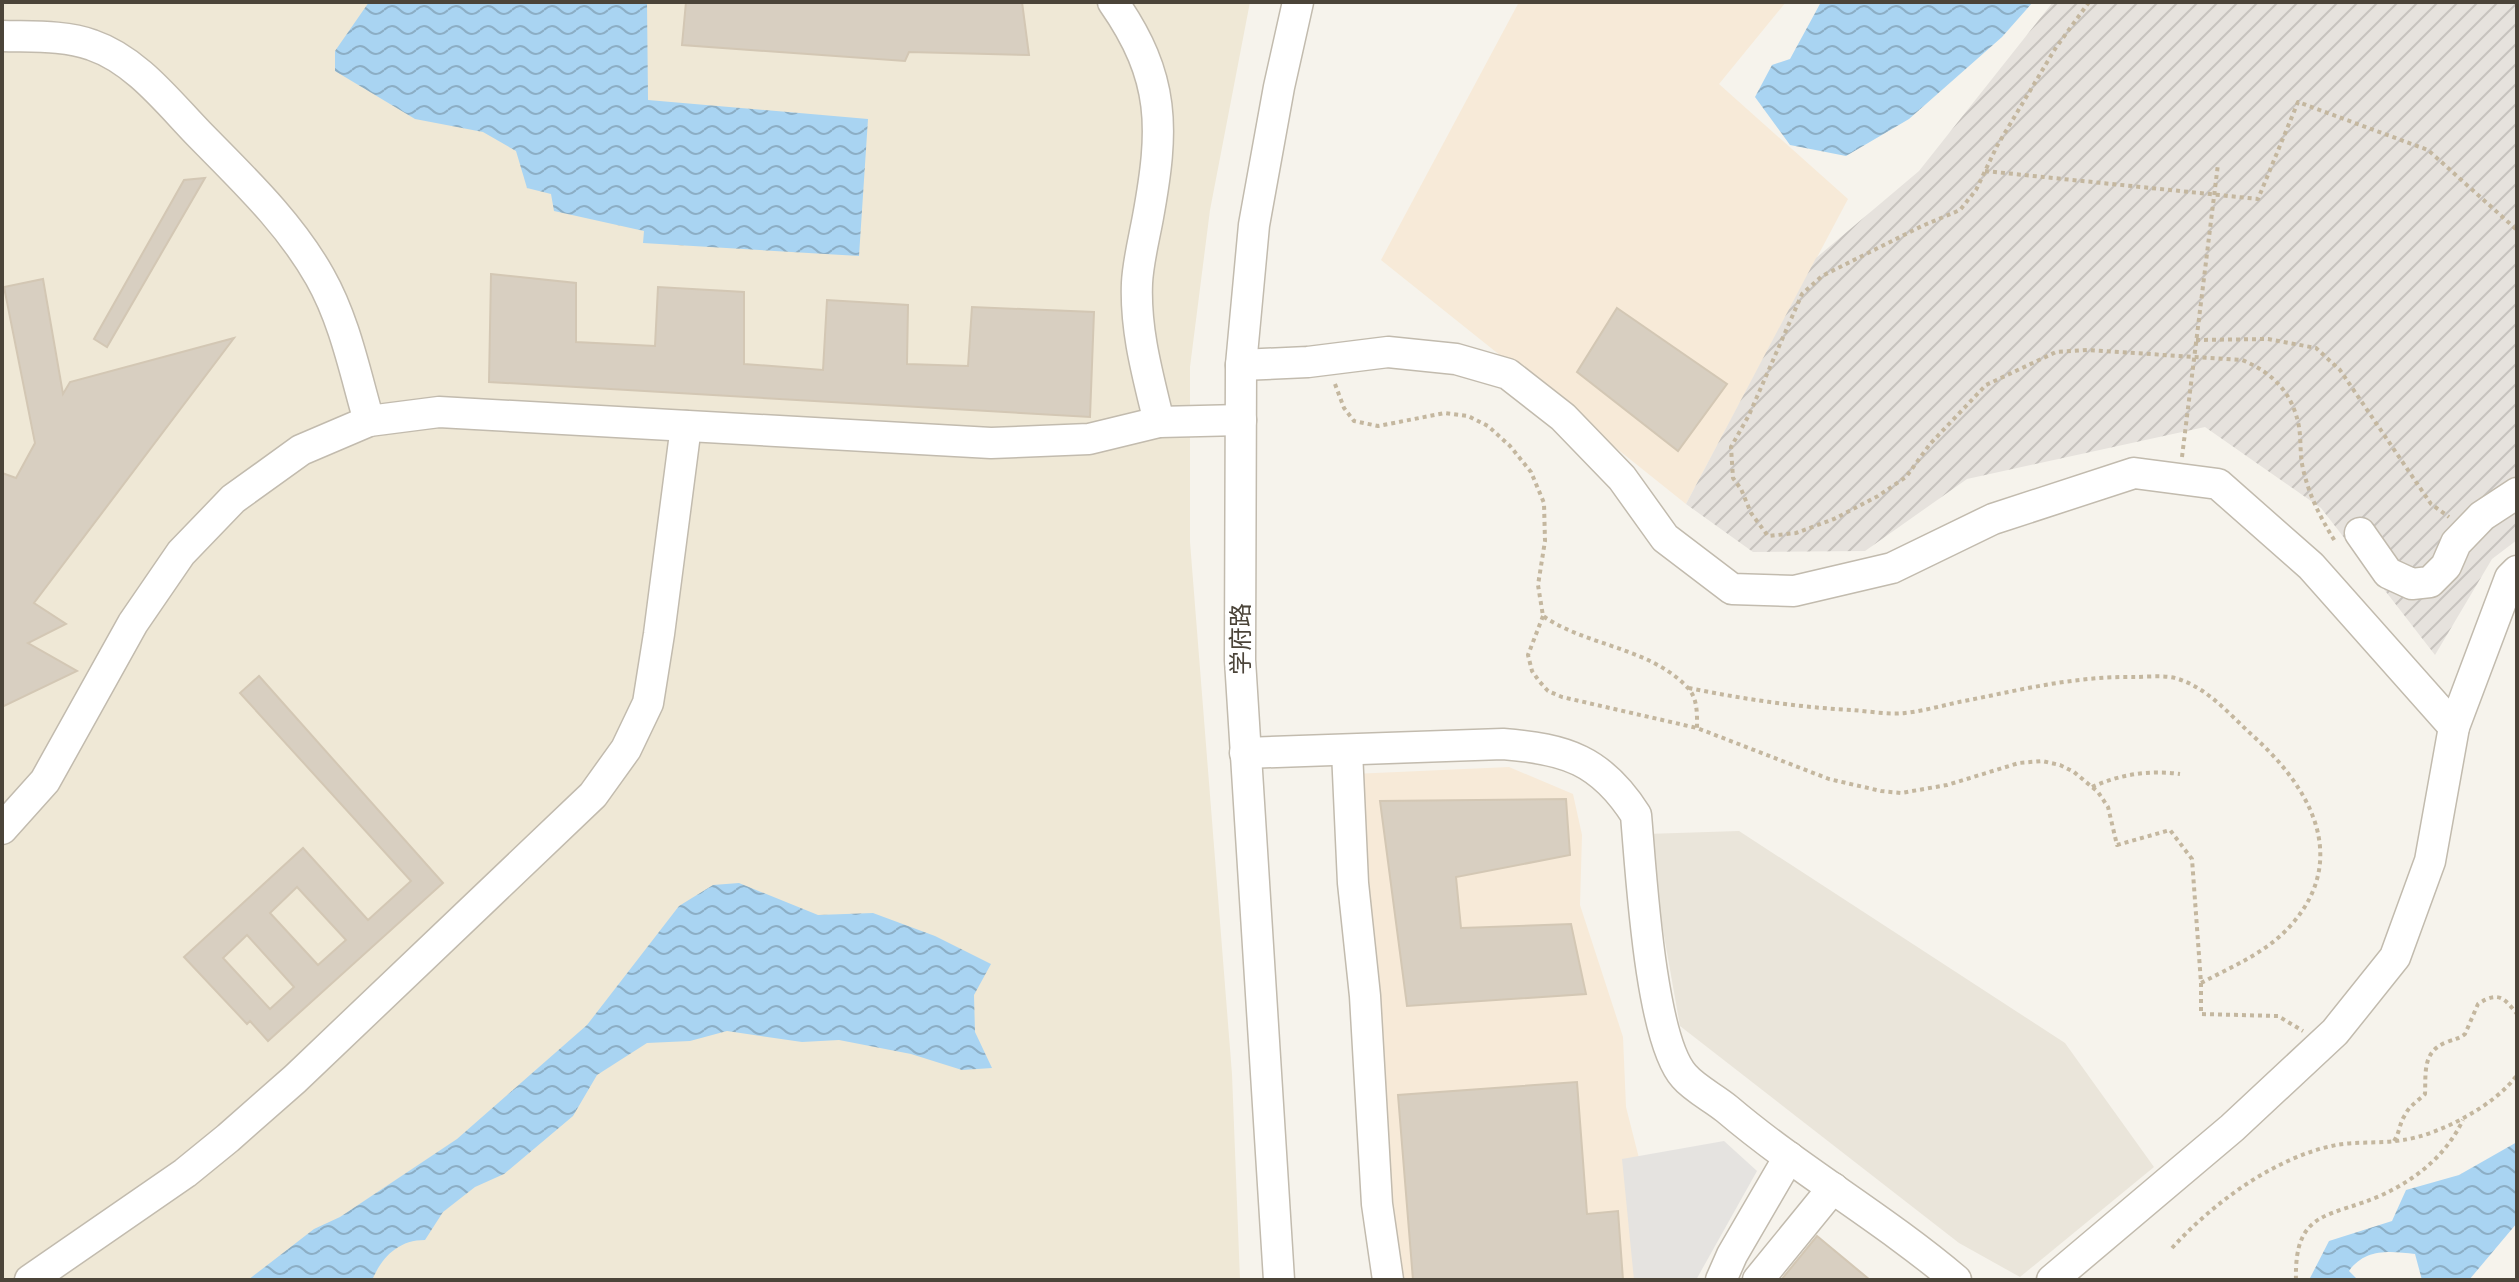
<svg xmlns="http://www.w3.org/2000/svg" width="2519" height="1282" viewBox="0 0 2519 1282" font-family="Arial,'Noto Sans SC',sans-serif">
	<defs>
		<pattern id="industrial-furrows" width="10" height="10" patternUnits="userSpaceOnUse" patternTransform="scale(2)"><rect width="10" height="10" fill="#e6e2dd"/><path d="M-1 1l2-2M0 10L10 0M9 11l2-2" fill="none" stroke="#c7c3be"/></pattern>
		<pattern id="water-waves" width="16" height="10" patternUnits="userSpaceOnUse" patternTransform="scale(2)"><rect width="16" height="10" fill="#a9d4f2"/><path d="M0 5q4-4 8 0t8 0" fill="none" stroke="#8caec5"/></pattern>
	</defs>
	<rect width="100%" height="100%" fill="#f6f3ec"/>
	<path fill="#eae5da" d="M 1739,831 L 2065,1043 L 2154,1167 L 2020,1277 L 1959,1243 L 1680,1026 L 1646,834 Z"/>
	<g fill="#f7ead8">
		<path d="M 1519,2 L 1786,2 L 1719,84 L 1848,199 L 1686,504 L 1381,260 Z"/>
		<path d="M 1509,767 L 1573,794 L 1582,835 L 1580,905 L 1623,1037 L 1626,1107 L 1643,1174 L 1657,1280 L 1386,1280 L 1353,774 Z"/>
	</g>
	<path fill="url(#industrial-furrows)" d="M 2053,2 L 2517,2 L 2517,540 L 2492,559 L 2435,655 L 2321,508 L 2205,427 L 1967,479 L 1865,551 L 1753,552 L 1686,504 L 1816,258 L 1919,171 Z"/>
	<path fill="#efe8d6" d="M 2,2 L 1250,2 L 1210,210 L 1190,367 L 1190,542 L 1232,1074 L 1240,1280 L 2,1280 Z"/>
	<path fill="#e5e3e0" d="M 1724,1141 L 1757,1171 L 1696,1280 L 1634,1280 L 1622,1159 Z"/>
	<g fill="url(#water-waves)">
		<path d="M 369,2 L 647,2 L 648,100 L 868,119 L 859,256 L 643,243 L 644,231 L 554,211 L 551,194 L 527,188 L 516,151 L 483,132 L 415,119 L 335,71 L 335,51 Z"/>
		<path d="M 1821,2 L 2033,2 L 2002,37 L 1909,119 L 1846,156 L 1790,145 L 1755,97 L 1772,65 L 1790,59 Z"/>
		<path d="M 739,883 L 818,915 L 873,913 L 935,936 L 991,964 L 974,995 L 975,1032 L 992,1068 L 962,1070 L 911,1054 L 839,1040 L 802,1042 L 727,1031 L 690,1041 L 647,1043 L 597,1075 L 573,1116 L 504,1174 L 475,1187 L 443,1212 L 425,1240 C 399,1240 383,1256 373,1278 L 248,1280 L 314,1229 L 340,1217 L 457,1139 L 587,1025 L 679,906 L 713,885 Z"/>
		<path d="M 2517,1142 L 2517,1223 L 2469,1280 L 2422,1280 L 2415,1254 C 2391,1251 2365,1248 2349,1271 L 2358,1280 L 2309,1280 L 2329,1241 L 2392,1221 L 2406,1190 L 2459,1175 Z"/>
	</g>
	<g fill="#d8cfc1" stroke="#d3c7b4" stroke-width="2" fill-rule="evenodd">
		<path d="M 686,2 L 1022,2 L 1029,55 L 909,52 L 905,61 L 682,45 Z"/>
		<path d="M 205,178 L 107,347 L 94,339 L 184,180 Z"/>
		<path d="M 491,274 L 576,283 L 576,342 L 655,346 L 658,287 L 744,292 L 744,364 L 823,370 L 827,300 L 908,305 L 907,364 L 968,366 L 972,307 L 1094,312 L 1090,417 L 489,382 Z"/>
		<path d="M 43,279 L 63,394 L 70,382 L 234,338 L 34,603 L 66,624 L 28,643 L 77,671 L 2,707 L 2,473 L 16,478 L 35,443 L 4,287 Z"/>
		<path d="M 1617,308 L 1727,384 L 1678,451 L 1577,372 Z"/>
		<path d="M 259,676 L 443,883 L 268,1041 L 250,1021 L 247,1024 L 184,957 L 303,848 L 368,920 L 411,881 L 240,693 ZM 297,887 L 346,940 L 318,965 L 270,913 ZM 247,935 L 294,987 L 270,1009 L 223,958 Z"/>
		<path d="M 1566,799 L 1570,855 L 1456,877 L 1461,928 L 1571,924 L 1586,994 L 1407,1006 L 1380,801 Z"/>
		<path d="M 1577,1082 L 1587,1214 L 1618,1211 L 1623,1280 L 1413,1280 L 1398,1095 Z"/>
		<path d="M 1817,1236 L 1870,1280 L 1781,1280 Z"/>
	</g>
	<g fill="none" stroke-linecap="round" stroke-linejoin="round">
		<g stroke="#c2bbae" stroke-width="33">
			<g id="minor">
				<path d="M 1113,2 C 1166,78 1164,129 1148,217 C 1144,239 1138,262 1137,283 C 1135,331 1148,376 1159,422"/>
				<path d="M 2,36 C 31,37 65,35 92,45 C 136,60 168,102 199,134 C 243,179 289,222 320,277 C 345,321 355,373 369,421"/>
				<path d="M 1241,365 L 1308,362 L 1388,352 L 1456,359 L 1508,374 L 1563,417 L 1622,478 L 1665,538 L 1732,589 L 1794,591 L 1892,568 L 1993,519 L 2134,473 L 2218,484 L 2311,566 L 2454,727"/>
				<path d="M 2360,533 L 2388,573 L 2412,584 L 2430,582 L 2446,566 L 2456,543 L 2482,516 L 2517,493"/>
				<path d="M 1347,751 L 1353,883 L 1365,996 L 1377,1204 L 1388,1280"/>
				<path d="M 1245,753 L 1503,744 C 1566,749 1601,760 1636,815 C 1641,871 1650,1038 1684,1076 C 1695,1089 1714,1098 1727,1109 C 1800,1171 1883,1218 1956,1280"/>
				<path d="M 2,829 L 45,781 L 133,623 L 181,553 L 233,499 L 301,450 L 369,421 L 439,412 L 991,443 L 1089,439 L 1159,422 L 1241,420"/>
				<path d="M 30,1280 L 185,1173 L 228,1138 L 295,1079 L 593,795 L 626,749 L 648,703 L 659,634 L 686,426"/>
				<path d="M 1279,1280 L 1240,660 L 1241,365 L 1254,225 L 1279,87 L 1298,2"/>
				<path d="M 1721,1280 L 1732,1255 L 1789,1157"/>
				<path d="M 1758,1280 L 1833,1188"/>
				<path d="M 2052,1280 L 2232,1128 L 2335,1032 L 2395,957 L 2430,861 L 2454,727 L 2510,578 L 2517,571"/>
			</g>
		</g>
		<g stroke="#c4b79f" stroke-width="4" stroke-dasharray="4 4" stroke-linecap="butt">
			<path d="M 2089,2 L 2055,49 L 1997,146 L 1976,190 L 1960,210 L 1922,226 L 1822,276 L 1802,294 L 1749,415 L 1731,447 L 1733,478 L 1741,489 L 1751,513 L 1768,536 L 1796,533 L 1834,519 L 1878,496 L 1906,477 L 1930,444 L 1986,385 L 2056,352 L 2087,350 L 2242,360 C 2272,372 2293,393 2299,427 C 2301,439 2300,452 2302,464 C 2308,494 2320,517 2336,543"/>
			<path d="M 1985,171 L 2258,199 L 2298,102 L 2428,150 L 2517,230"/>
			<path d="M 2196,340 L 2268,339 L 2316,348 L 2340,370 L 2431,504 L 2449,517"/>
			<path d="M 1335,384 L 1344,408 L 1354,421 L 1378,426 L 1445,413 L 1468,416 L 1488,426 L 1510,446 L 1531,472 L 1544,503 L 1545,541 L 1538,585 L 1543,616 C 1586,646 1649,647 1687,687 C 1698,698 1697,714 1697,728"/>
			<path d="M 2182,457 L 2218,164"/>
			<path d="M 1543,616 L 1528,655 L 1532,671 L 1539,681 L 1548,691 L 1562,697 L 1697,728 L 1829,779 L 1881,791 L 1901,793 L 1947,785 L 2019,763 L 2042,761 L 2060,765 L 2074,772 L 2098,792 L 2108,807 L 2117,845 L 2170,830 L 2192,859 L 2201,983 C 2233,966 2268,952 2292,924 C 2351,856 2308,785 2252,735 C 2228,713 2207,687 2175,678 C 2162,675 2146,677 2133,677 C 2073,676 2016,691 1959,702 C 1941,706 1923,711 1905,713 C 1888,715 1868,711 1851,710 C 1796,707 1743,699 1689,688"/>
			<path d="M 2092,787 C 2121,774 2149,770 2180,774"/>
			<path d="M 2201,983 L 2201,1014 L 2278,1016 L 2303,1031"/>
			<path d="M 2394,1141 C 2400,1132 2399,1124 2405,1115 C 2409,1106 2418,1101 2425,1094 C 2426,1073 2422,1051 2447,1042 C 2454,1039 2459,1039 2465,1034 L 2478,1004 C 2499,990 2505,999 2517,1014"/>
			<path d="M 2172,1248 C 2213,1203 2275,1157 2336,1145 C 2357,1141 2381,1144 2403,1140 C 2439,1135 2496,1105 2517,1075"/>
			<path d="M 2296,1280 C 2294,1208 2331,1218 2382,1195 C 2418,1178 2446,1155 2463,1120"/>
		</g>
		<use href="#minor" stroke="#fff" stroke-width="30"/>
	</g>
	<g text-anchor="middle" stroke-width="7" stroke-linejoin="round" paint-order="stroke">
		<g font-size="24" fill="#4b4439" stroke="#fff">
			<text transform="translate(1241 639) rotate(-90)" y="8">学府路</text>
		</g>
	</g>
	<rect width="2519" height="1282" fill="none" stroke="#4b4439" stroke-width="8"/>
</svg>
